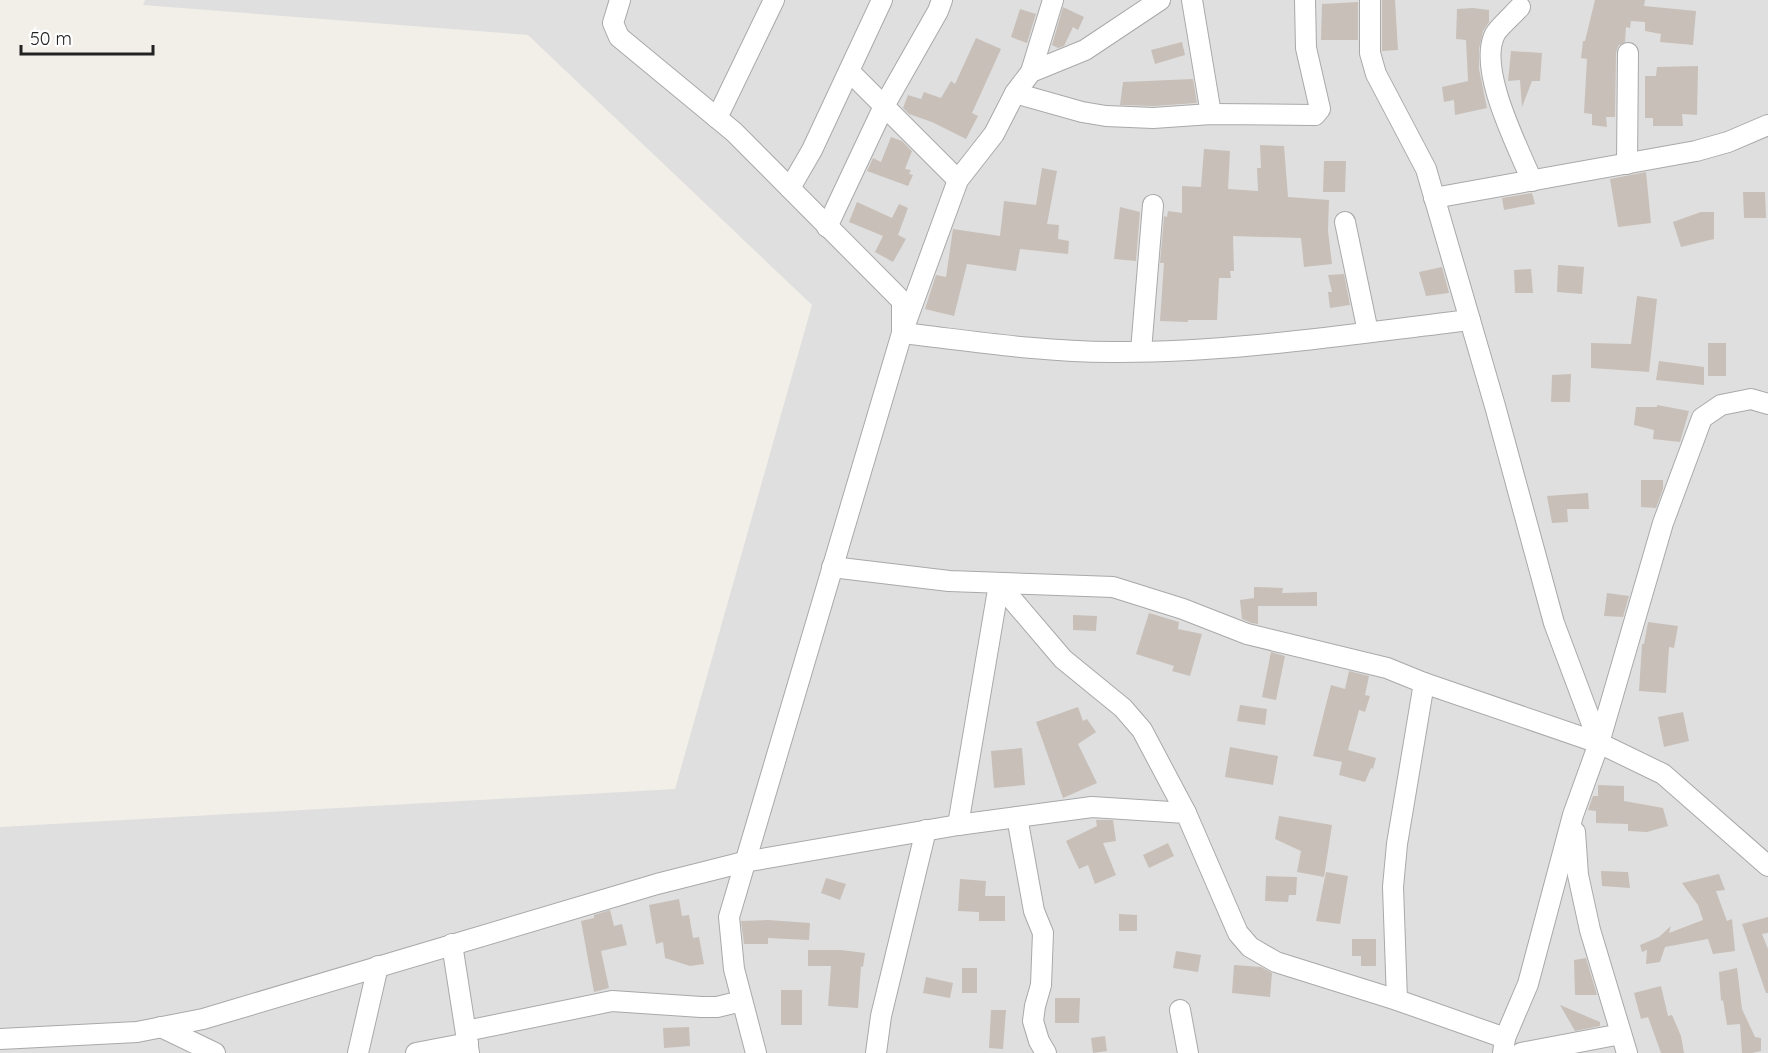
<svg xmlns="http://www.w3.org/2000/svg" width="1768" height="1053" viewBox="0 0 1768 1053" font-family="Quicksand,sans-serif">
	<rect width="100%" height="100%" fill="#f2efe9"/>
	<path fill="#e0dfdf" d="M 145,0 L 1768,0 L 1768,1053 L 0,1053 L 0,827 L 675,789 L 812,305 L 528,35 L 143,5 Z"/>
	<g fill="#c7bfb8">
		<path d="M 1382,0 L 1395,0 L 1398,50 L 1382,51 Z"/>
		<path d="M 1595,0 L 1645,0 L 1644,6 L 1696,11 L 1693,45 L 1660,42 L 1661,34 L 1645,31 L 1645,22 L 1631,21 L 1630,28 L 1626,27 L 1625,42 L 1618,46 L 1616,53 L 1615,117 L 1606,117 L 1607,127 L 1592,125 L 1592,114 L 1584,113 L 1587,59 L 1581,58 L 1583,41 L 1585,41 Z"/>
		<path d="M 1358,2 L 1358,40 L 1321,40 L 1322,4 Z"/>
		<path d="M 1063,7 L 1084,17 L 1078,30 L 1073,27 L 1064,46 L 1058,48 L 1052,45 Z"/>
		<path d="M 1473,8 L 1489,10 L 1489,22 L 1483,31 L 1479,49 L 1479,69 L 1487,108 L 1455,115 L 1454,100 L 1444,102 L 1442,87 L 1468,81 L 1466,40 L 1456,39 L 1457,9 Z"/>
		<path d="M 1020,9 L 1036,14 L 1027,43 L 1011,37 Z"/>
		<path d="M 976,38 L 1001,49 L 972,113 L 978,116 L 966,139 L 932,122 L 909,114 L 903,108 L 908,95 L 921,99 L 924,92 L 941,98 L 951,81 L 955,84 Z"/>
		<path d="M 1182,42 L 1185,55 L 1155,64 L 1151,50 Z"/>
		<path d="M 1511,51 L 1542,53 L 1540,81 L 1532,81 L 1522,107 L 1520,80 L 1508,81 Z"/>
		<path d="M 1698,66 L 1697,115 L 1682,114 L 1683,126 L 1653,126 L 1653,118 L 1645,118 L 1645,76 L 1656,76 L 1657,67 Z"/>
		<path d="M 1193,79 L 1197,103 L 1153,106 L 1120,105 L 1123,82 Z"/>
		<path d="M 891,137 L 902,141 L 912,151 L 905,169 L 911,170 L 909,174 L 913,175 L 908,186 L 867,171 L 873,158 L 881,162 Z"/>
		<path d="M 1260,145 L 1284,146 L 1288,197 L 1329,200 L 1328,231 L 1332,264 L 1304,267 L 1301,238 L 1233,236 L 1234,271 L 1230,271 L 1231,278 L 1219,278 L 1217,320 L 1188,320 L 1188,322 L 1160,321 L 1164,263 L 1160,263 L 1164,216 L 1167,217 L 1168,211 L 1182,213 L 1182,186 L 1201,187 L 1204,149 L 1230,151 L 1228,189 L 1258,191 L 1257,168 L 1261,168 Z"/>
		<path d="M 1324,161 L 1346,161 L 1345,192 L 1323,192 Z"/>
		<path d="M 1042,168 L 1057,171 L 1047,224 L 1059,225 L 1058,239 L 1069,241 L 1068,254 L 1020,249 L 1016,271 L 967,264 L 954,316 L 925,309 L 936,275 L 946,277 L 953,229 L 1000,236 L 1004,201 L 1036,205 Z"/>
		<path d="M 1646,172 L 1651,223 L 1618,227 L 1610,179 Z"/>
		<path d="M 1743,192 L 1765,192 L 1766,218 L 1744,218 Z"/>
		<path d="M 1532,193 L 1535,204 L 1504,210 L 1502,198 Z"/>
		<path d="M 857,202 L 892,218 L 899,204 L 908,208 L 898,235 L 906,239 L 893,262 L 875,252 L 883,236 L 849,222 Z"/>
		<path d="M 1120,207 L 1140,212 L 1136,261 L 1114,259 Z"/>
		<path d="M 1701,212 L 1714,212 L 1714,239 L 1681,247 L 1673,222 Z"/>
		<path d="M 1558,265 L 1584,267 L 1582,294 L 1557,292 Z"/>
		<path d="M 1442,267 L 1449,293 L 1426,296 L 1419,272 Z"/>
		<path d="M 1531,269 L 1533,293 L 1515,293 L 1514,270 Z"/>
		<path d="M 1344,274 L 1350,305 L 1330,308 L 1328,292 L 1332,292 L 1328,275 Z"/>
		<path d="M 1637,296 L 1657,299 L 1649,372 L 1591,368 L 1591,343 L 1631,344 Z"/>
		<rect x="1708" y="343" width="18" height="33"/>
		<path d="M 1659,361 L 1704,367 L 1704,385 L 1656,380 Z"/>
		<path d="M 1571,374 L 1570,402 L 1551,402 L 1552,375 Z"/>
		<path d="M 1657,405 L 1689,411 L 1680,442 L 1653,439 L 1654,430 L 1634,425 L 1636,407 L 1657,407 Z"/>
		<path d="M 1641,480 L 1663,480 L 1663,489 L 1656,508 L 1641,507 Z"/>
		<path d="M 1588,493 L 1589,509 L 1567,509 L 1568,522 L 1552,523 L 1547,496 Z"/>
		<path d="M 1254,587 L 1283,588 L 1282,593 L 1317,592 L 1317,606 L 1258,606 L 1258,624 L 1251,623 L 1242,619 L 1240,600 L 1254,598 Z"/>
		<path d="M 1607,593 L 1629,596 L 1623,617 L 1604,616 Z"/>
		<path d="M 1149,613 L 1179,622 L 1178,629 L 1202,634 L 1190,676 L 1172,671 L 1174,666 L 1136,654 Z"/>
		<path d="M 1073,615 L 1097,616 L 1096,631 L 1073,630 Z"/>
		<path d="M 1648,622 L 1678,626 L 1674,648 L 1669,647 L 1666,693 L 1639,691 L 1642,644 L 1644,644 Z"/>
		<path d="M 1271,652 L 1285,656 L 1276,700 L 1262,697 Z"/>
		<path d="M 1349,671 L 1369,676 L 1365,695 L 1370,696 L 1365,712 L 1359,710 L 1348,750 L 1376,758 L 1373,769 L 1371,768 L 1365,782 L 1339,775 L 1342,762 L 1313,756 L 1331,685 L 1345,689 Z"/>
		<path d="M 1240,705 L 1267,709 L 1265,725 L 1237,721 Z"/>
		<path d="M 1078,707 L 1083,721 L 1087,719 L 1096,732 L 1078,744 L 1097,783 L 1063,798 L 1036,722 Z"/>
		<path d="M 1683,712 L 1689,741 L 1664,747 L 1658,717 Z"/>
		<path d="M 1230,747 L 1278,756 L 1273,785 L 1225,777 Z"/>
		<path d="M 1022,748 L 1025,785 L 994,788 L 991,751 Z"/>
		<path d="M 1598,785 L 1624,786 L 1624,801 L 1663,808 L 1668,826 L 1647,832 L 1628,831 L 1628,824 L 1596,823 L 1596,811 L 1588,810 L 1593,796 L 1598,796 Z"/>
		<path d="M 1279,816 L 1332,825 L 1324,877 L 1297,872 L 1301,851 L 1275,839 Z"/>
		<path d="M 1096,820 L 1113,820 L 1116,841 L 1103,843 L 1116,875 L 1095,884 L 1088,865 L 1079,869 L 1066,841 L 1097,826 Z"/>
		<path d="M 1168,843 L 1174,856 L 1149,868 L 1143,855 Z"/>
		<path d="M 1601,871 L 1628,872 L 1630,888 L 1602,886 Z"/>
		<path d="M 1326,872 L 1348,876 L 1340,924 L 1316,921 Z"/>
		<path d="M 1719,874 L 1725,890 L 1716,891 L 1727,921 L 1732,919 L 1735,951 L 1713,954 L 1708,939 L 1665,947 L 1660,962 L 1646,964 L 1647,950 L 1642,952 L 1640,945 L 1659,937 L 1671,926 L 1669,933 L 1703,920 L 1698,905 L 1682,883 Z"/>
		<path d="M 1266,876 L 1297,877 L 1296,895 L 1289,895 L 1288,902 L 1265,901 Z"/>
		<path d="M 826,878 L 846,884 L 840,900 L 821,893 Z"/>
		<path d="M 960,879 L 986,881 L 985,896 L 1005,896 L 1005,921 L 979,921 L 979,912 L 958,911 Z"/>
		<path d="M 679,899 L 682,916 L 689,915 L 693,938 L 699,937 L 704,964 L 690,966 L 665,958 L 663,942 L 656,944 L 649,905 Z"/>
		<path d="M 610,910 L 614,926 L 622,924 L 627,945 L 601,951 L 609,988 L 594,992 L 581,921 L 594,918 L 594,915 Z"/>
		<path d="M 1119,914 L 1137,915 L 1137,931 L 1119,931 Z"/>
		<path d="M 1768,917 L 1768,933 L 1762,934 L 1768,949 L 1768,993 L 1766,993 L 1742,924 Z"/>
		<path d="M 768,920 L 810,923 L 809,940 L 768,938 L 768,944 L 744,944 L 741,921 Z"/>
		<path d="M 1352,939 L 1376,939 L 1376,966 L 1361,966 L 1361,956 L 1352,956 Z"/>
		<path d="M 808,950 L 841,950 L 865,953 L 863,967 L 861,966 L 858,1008 L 828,1006 L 831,966 L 808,966 Z"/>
		<path d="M 1176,951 L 1201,955 L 1198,972 L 1173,968 Z"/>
		<path d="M 1586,958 L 1597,995 L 1575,995 L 1574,960 Z"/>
		<path d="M 1234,965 L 1261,967 L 1272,973 L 1270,997 L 1232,993 Z"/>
		<rect x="962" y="968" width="15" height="25"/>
		<path d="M 1737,968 L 1742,1009 L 1755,1037 L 1761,1038 L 1761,1051 L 1752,1053 L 1742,1053 L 1740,1024 L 1727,1025 L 1723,1000 L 1721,1001 L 1719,972 Z"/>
		<path d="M 926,977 L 953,983 L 950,998 L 923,993 Z"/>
		<path d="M 1661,986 L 1668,1016 L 1672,1015 L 1681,1036 L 1684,1053 L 1661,1053 L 1648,1017 L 1641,1019 L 1634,993 Z"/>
		<rect x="781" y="990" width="21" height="35"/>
		<path d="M 1055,998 L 1080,998 L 1079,1023 L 1055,1023 Z"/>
		<path d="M 1560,1005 L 1600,1022 L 1600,1026 L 1575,1031 Z"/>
		<path d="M 991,1010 L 1006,1010 L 1003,1049 L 989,1048 Z"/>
		<path d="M 689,1027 L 690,1046 L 664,1048 L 663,1028 Z"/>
		<path d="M 1105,1036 L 1107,1051 L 1093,1053 L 1091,1038 Z"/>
	</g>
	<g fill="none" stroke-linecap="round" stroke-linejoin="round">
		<g stroke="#a9a9a9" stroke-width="22">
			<g id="street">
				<path d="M 620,0 L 613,23 L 619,37 L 734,132 L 902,301 L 902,333 C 972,341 1041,352 1111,352 C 1231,353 1351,334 1470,320"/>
				<path d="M 1192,0 L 1211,114"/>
				<path d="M 1370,0 L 1370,53 L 1376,74 L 1426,169 L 1495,406 L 1554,623 L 1599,743"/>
				<path d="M 1520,7 C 1515,13 1498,28 1495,34 C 1477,69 1518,147 1532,181"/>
				<path d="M 849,71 L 958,180"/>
				<path d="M 1031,72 L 1053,0"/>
				<path d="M 1015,93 L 1082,112 L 1106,116 L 1153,118 L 1211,114 L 1315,115 L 1320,109 L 1306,48 L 1305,0"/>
				<path d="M 717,118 L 774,0"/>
				<path d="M 1627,164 L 1628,53"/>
				<path d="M 790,188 L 812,150 L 882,0"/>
				<path d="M 1434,198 L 1696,151 L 1728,142 L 1768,125"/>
				<path d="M 1345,222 L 1368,332"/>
				<path d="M 827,227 L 884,106 L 938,11 L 942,0"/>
				<path d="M 1141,351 L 1153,205"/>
				<path d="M 832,567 L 949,581 L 1113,587 L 1183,609 L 1247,634 L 1387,668 L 1424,683 L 1599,743 L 1663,774 L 1768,866"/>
				<path d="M 999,584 L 1063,659 L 1123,708 L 1142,730 L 1186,813"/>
				<path d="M 1017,817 L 1034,911 L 1043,933 L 1041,985 L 1035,1006 L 1033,1021 L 1039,1041 L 1046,1053"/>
				<path d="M 958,825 L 999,584"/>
				<path d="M 1575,832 L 1578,875 L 1590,930 L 1627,1053"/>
				<path d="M 452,944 L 469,1053"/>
				<path d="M 1397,1000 L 1393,887 L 1397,844 L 1424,683"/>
				<path d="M 1180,1010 L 1188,1053"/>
				<path d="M 161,1027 L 215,1053"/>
				<path d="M 466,1031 L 612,1001 L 701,1007 L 717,1007 L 742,1001"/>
				<path d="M 0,1039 L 137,1032 L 203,1019 L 657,884 L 744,862 L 958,825 L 1092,807 L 1186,813 L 1238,933 L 1250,947 L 1276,962 L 1397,1000 L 1505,1038"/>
				<path d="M 358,1053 L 378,966"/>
				<path d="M 416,1053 L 468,1043"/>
				<path d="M 756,1053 L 734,969 L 729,917 L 902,333 L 958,180 L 994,134 L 1015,93 L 1031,72 L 1085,50 L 1160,0"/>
				<path d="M 876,1053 L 881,1016 L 926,830"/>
				<path d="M 1503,1053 L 1505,1038 L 1528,984 L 1573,815 L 1599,743 L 1663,523 L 1702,418 L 1721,405 L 1751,399 L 1768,404"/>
				<path d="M 1521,1053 L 1621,1034"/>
			</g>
		</g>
		<use href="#street" stroke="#fff" stroke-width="20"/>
	</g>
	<path d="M21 45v9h132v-9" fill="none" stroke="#222222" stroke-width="3"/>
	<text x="30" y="45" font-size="18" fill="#222222" stroke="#ffffff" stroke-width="4.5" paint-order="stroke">50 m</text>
</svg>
